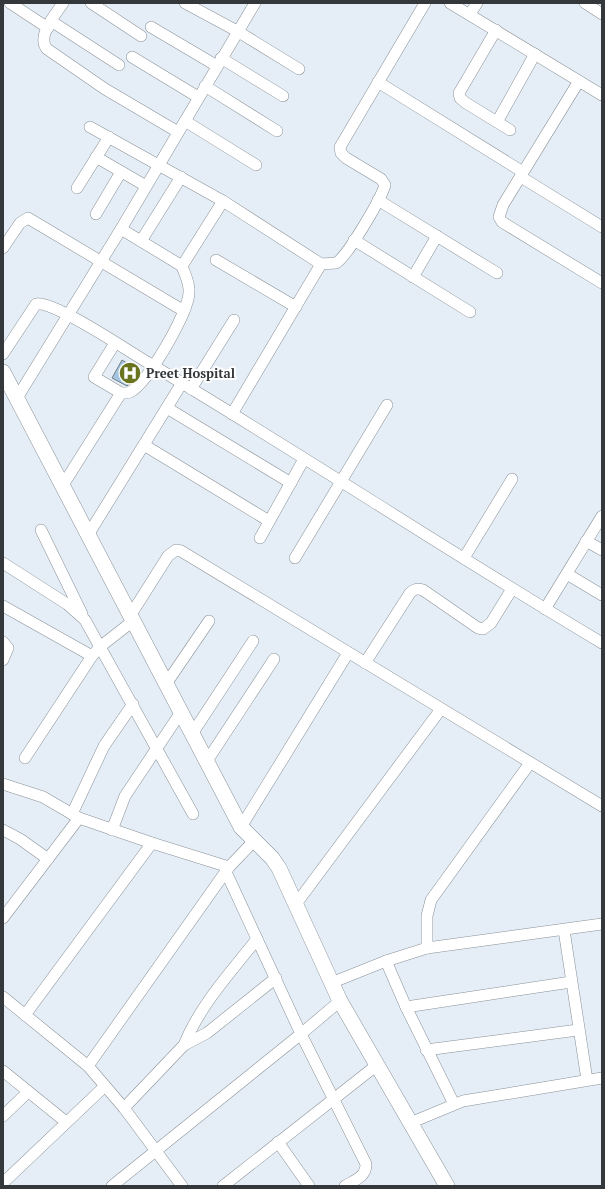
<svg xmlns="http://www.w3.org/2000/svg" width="605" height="1189" viewBox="0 0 605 1189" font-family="'PT Serif',serif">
	<rect width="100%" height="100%" fill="#e5eef6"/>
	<path fill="#a3c5e2" stroke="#757d83" d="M 122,360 L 140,371 L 127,386 L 112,378 Z"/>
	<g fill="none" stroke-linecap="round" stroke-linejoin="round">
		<g stroke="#899198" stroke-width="12">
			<g id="street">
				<path d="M 10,3 L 48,28"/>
				<path d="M 63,3 C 56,14 36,36 47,49 L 105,89 L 178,132"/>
				<path d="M 91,3 L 141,36"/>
				<path d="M 185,3 L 237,31 L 299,69"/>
				<path d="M 450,3 L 602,95"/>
				<path d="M 585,3 L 602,14"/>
				<path d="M 470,14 L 477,3"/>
				<path d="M 51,21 L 119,65"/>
				<path d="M 151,27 L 217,66"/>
				<path d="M 496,30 L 459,93 L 460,98 L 466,103 L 510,130"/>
				<path d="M 132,57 L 198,97"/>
				<path d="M 221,58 L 283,96"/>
				<path d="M 579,81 L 503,205 L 499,217 L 502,222 L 602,283"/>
				<path d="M 378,82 L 523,172"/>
				<path d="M 205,86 L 277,131"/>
				<path d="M 185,121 L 256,165"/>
				<path d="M 497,122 L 535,54"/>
				<path d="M 90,127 L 223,201 L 321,264 L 336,263 C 347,257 381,199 385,185 L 381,179 L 346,158 L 341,153 L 340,147 L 425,3"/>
				<path d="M 96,157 L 146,186"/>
				<path d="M 521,177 L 602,227"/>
				<path d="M 77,188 L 109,137"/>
				<path d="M 378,200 L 497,273"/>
				<path d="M 96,214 L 121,172"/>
				<path d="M 121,229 L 182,266 L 223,201"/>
				<path d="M 354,240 L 470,312"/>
				<path d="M 141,241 L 181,177"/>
				<path d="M 3,248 L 20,223 L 28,218 L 184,311"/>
				<path d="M 216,260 L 296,307"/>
				<path d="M 413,277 L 437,236"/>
				<path d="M 3,354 L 36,304 C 53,300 128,351 147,362 C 300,453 449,552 602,643"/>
				<path d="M 191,389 L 234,320"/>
				<path d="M 121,393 C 123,393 128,393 130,392 C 148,383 188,313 189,293 C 190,283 185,275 182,266"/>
				<path d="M 17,398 L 121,229 L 255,3"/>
				<path d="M 167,408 L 291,483"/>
				<path d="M 232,414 L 321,264"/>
				<path d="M 144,445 L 269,521"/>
				<path d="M 63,485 L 121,393 L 94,377 L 115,343"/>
				<path d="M 41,530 L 82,614"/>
				<path d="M 88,535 L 182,383"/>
				<path d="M 260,538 L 304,459"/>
				<path d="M 586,541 L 602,550"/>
				<path d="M 295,558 L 387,405"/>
				<path d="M 464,558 L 512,479"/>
				<path d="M 3,563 L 67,604 L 85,620 L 193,814"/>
				<path d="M 567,574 L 602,595"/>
				<path d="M 3,606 L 92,656"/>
				<path d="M 545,609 L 602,516"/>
				<path d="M 130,616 L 168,556 L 176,550 L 181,551 L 602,806"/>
				<path d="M 3,642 L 8,648 L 3,660"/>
				<path d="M 365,663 L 410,593 C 414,589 417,588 423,590 L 478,628 L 483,629 L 491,623 L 512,589"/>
				<path d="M 166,684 L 209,621"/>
				<path d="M 192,734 L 253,641"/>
				<path d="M 25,758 L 92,656 L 101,646 L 133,621"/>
				<path d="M 207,761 L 274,659"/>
				<path d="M 3,784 L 43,797 L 79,818 L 152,843 L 229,867"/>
				<path d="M 72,814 L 104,746 L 133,704"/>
				<path d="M 241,827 L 348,653"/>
				<path d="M 3,830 L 20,839 L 48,859"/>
				<path d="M 112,830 L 125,796 L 181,712"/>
				<path d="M 226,872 L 301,1034 L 366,1164 C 366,1177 355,1180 345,1186"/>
				<path d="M 296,904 L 441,709"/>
				<path d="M 3,918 L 79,818"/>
				<path d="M 564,930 L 587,1080"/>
				<path d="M 427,948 L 427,916 L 431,900 L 530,763"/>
				<path d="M 386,961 L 406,1007 L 454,1104"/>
				<path d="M 331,983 L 386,961 L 427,948 L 602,924"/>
				<path d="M 3,997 L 88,1066 L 124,1108 L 182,1186"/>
				<path d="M 406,1007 L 571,982"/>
				<path d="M 25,1015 L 152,843"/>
				<path d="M 184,1045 L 207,1033 L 276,978"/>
				<path d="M 426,1050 L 578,1030"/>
				<path d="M 88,1066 L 229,867 L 254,841"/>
				<path d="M 3,1071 L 66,1122"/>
				<path d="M 124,1108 L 184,1045 C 200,1005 231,972 257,939"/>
				<path d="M 3,1116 L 28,1092"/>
				<path d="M 410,1123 L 463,1101 L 602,1078"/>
				<path d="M 278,1142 L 309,1186"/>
				<path d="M 3,1183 L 105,1086"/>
				<path d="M 112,1186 L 301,1034 L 340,1001"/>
				<path d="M 223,1186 L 377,1065"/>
			</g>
		</g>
		<g stroke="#899198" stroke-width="16">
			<path id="secondary" d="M 3,372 L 241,827 L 272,858 L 279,868 L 340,1001 L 447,1186"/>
		</g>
		<use href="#street" stroke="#fff" stroke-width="11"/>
		<use href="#secondary" stroke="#fff" stroke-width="15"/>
	</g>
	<defs>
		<g id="hospital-disc" transform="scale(1.15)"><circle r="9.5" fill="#6a731d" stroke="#fff"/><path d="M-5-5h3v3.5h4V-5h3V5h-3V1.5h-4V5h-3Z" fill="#fff"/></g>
	</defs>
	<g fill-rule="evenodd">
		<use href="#hospital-disc" x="130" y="373"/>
	</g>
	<g text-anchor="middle" stroke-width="4" stroke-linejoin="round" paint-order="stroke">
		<g font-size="13" font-weight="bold" fill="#34383b" stroke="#fff" text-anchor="start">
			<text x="146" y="378">Preet Hospital</text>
		</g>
	</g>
	<rect width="605" height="1189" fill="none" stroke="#34383b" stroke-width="8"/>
</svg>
